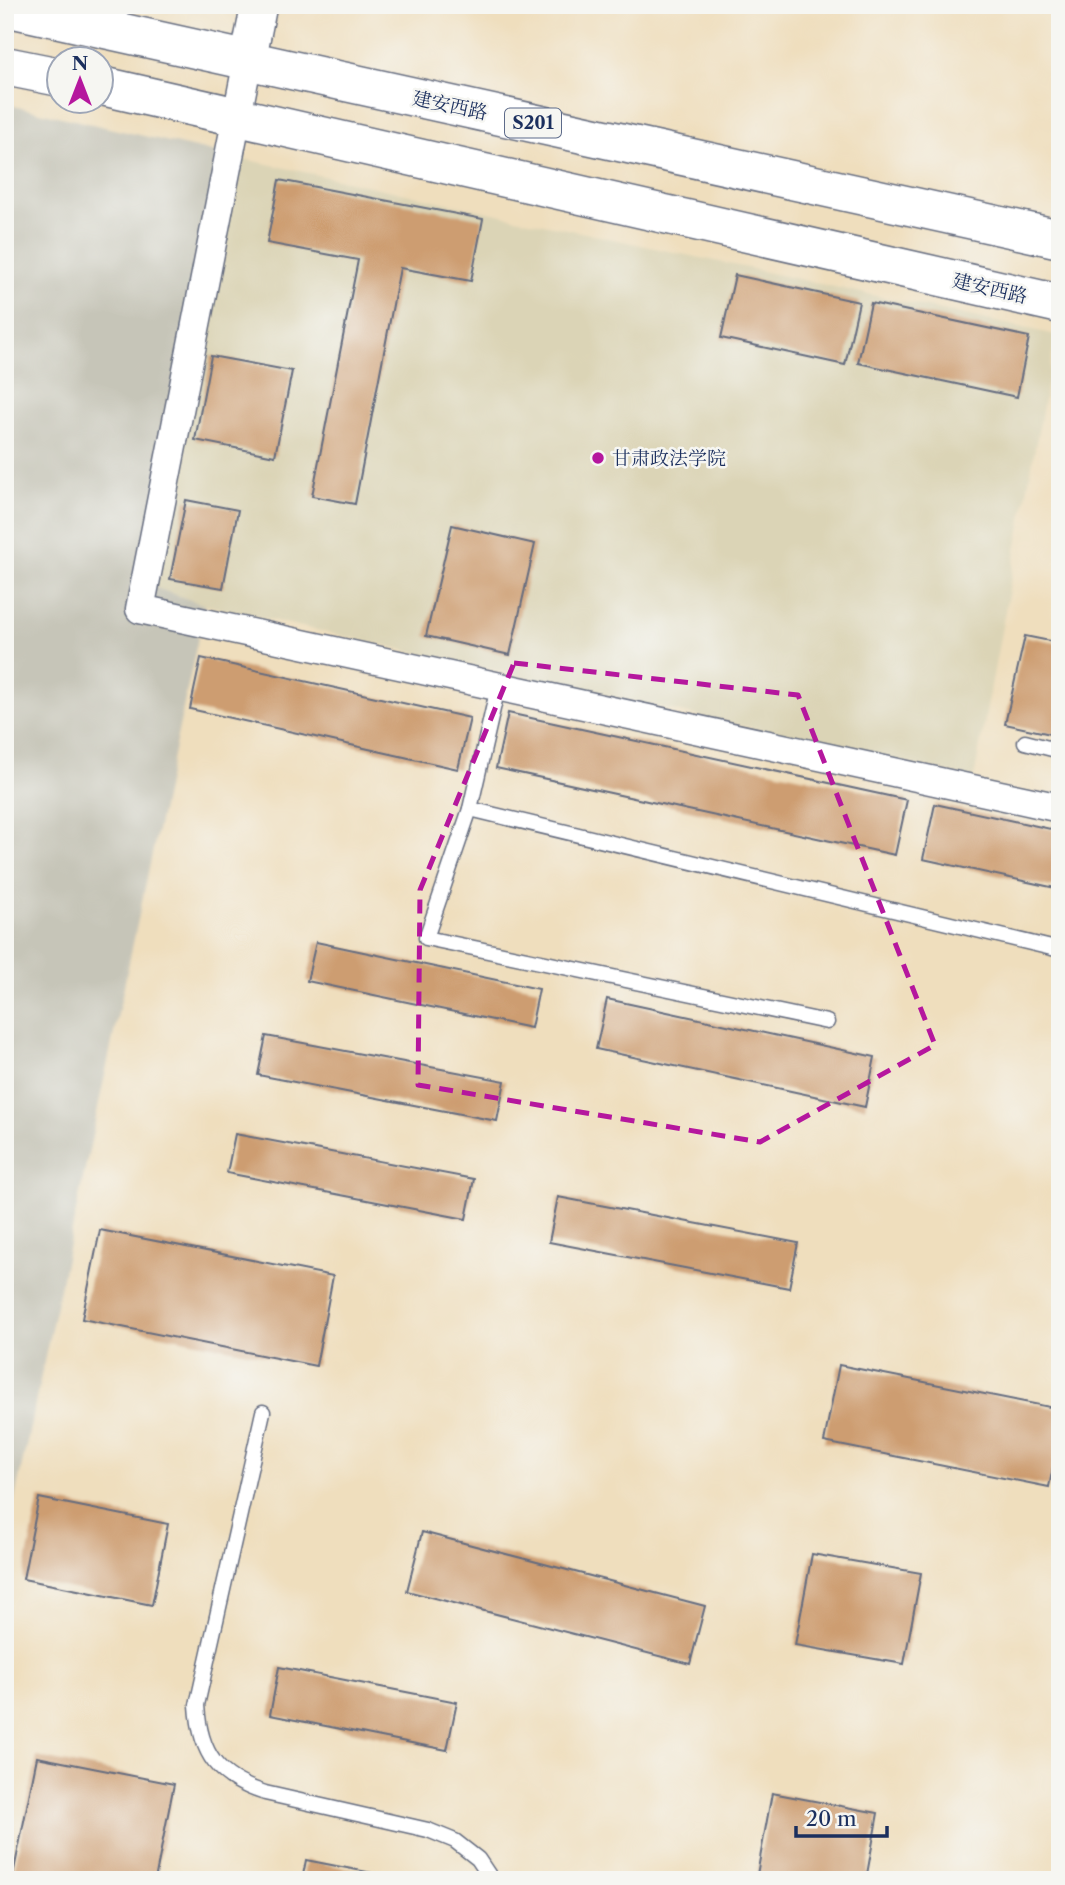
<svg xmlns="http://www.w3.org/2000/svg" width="1065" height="1885" viewBox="0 0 1065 1885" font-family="'Libre Caslon Text','Noto Serif SC',serif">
	<rect width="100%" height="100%" fill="#f6f6f2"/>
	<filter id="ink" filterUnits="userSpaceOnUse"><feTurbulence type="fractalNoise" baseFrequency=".0143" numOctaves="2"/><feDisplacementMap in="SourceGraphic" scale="14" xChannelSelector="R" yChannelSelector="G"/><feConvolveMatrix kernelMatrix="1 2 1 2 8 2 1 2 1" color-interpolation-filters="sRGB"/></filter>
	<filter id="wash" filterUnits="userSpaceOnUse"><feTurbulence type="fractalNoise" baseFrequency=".00686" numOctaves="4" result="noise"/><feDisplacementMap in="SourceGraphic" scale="28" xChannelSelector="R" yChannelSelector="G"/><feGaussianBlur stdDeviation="1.57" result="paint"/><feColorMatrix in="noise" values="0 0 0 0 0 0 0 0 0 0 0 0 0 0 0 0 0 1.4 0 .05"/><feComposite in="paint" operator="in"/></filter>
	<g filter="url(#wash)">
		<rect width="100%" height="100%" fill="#efdebd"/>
		<path fill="#dbd4b6" d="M 230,156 L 1056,335 L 974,778 L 205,605 L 136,581 Z"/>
		<path fill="#c6c5b8" d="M 5,104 L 230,156 L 136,581 L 205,605 L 5,1545 Z"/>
		<g id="blocks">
			<g fill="#cd9d71">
				<path d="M 279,180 L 483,219 L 471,281 L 400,268 L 355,504 L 312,496 L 358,260 L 267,243 Z"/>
				<path d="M 735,275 L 859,302 L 845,365 L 721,338 Z"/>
				<path d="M 871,303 L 1029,337 L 1017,397 L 858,363 Z"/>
				<path d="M 211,356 L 292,371 L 275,456 L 195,440 Z"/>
				<path d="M 186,500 L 238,510 L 223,588 L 170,579 Z"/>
				<path d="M 452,525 L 535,544 L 510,655 L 426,636 Z"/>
				<path d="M 1025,636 L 1060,643 L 1060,736 L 1005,724 Z"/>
				<path d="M 201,658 L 470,718 L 458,769 L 190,709 Z"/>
				<path d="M 508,713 L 907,800 L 895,855 L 496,768 Z"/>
				<path d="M 935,804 L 1060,831 L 1060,889 L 923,859 Z"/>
				<path d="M 316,942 L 539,989 L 531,1028 L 307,981 Z"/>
				<path d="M 607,999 L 875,1057 L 865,1107 L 596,1049 Z"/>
				<path d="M 266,1036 L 505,1081 L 497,1121 L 258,1075 Z"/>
				<path d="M 235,1134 L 474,1179 L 466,1219 L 227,1173 Z"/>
				<path d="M 558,1197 L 798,1243 L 789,1288 L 549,1242 Z"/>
				<path d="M 100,1230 L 333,1276 L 316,1366 L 82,1319 Z"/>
				<path d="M 839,1365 L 1060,1409 L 1060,1432 L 1049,1487 L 824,1442 Z"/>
				<path d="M 39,1498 L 168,1524 L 152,1605 L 23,1579 Z"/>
				<path d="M 422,1532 L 705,1606 L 690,1664 L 407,1591 Z"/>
				<path d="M 812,1554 L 921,1573 L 904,1664 L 795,1645 Z"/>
				<path d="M 279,1667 L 457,1702 L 447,1750 L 270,1715 Z"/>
				<path d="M 37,1757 L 174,1784 L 155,1880 L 12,1880 Z"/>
				<path d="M 772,1793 L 878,1813 L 866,1880 L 756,1880 Z"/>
				<path d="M 306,1860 L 398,1878 L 398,1880 L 302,1880 Z"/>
			</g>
		</g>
	</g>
	<g filter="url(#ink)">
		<use href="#blocks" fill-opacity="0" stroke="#656c7f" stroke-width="2"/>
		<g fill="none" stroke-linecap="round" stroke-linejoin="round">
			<g stroke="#656c7f" stroke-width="17">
				<g id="service">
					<path d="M 498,687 L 470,809 L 1060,950"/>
					<path d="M 1025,742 L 1060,751"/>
					<path d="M 470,809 L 426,938 L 827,1022"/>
					<path d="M 263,1412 L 197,1705 C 200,1755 218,1778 265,1793 L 428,1830 L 455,1841 L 478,1859 L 492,1880"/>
				</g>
			</g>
			<g stroke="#656c7f" stroke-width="31">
				<path id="minor" d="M 248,60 L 140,609 L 1060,808"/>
			</g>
			<g stroke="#656c7f" stroke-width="38">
				<path id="tertiary" d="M 248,60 L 259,5"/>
			</g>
			<g stroke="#656c7f" stroke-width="41">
				<g id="primary">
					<path d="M 5,7 L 1060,239"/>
					<path d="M 5,66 L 60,77"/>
					<path d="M 102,86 L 1060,304"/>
				</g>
			</g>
			<use href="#service" stroke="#fff" stroke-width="14"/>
			<use href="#minor" stroke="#fff" stroke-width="28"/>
			<use href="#tertiary" stroke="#fff" stroke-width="35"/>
			<use href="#primary" stroke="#fff" stroke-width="38"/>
		</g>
	</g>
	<path fill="none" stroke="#b5179e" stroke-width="5" stroke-dasharray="14 9" stroke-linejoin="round" d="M 514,663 L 798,695 L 935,1045 L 760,1142 L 418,1085 L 420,890 Z"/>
	<circle fill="#b5179e" stroke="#f6f6f2" stroke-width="2.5" cx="598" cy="458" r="7"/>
	<g text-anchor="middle" stroke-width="5" stroke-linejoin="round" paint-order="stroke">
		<rect fill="#f6f6f2" stroke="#5d6b8a" stroke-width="2" x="505" y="108.5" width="56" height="29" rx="5"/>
		<g font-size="18" font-weight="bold" fill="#1b2f5e">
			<text x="533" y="129">S201</text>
		</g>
		<g font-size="19" fill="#1b2f5e" stroke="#f6f6f2">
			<text transform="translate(450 105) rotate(12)" y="7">建安西路</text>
			<text transform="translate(990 288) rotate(13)" y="7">建安西路</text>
		</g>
		<g font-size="19" fill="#1b2f5e" stroke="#f6f6f2" text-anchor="start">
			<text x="612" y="465">甘肃政法学院</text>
		</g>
	</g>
	<rect width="1065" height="1885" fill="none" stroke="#f6f6f2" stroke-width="28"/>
	<g transform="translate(80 80)"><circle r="33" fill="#f6f6f2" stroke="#9ea6b7" stroke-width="2"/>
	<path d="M0-5L12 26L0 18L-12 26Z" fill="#b5179e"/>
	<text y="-10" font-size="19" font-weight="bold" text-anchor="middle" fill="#1b2f5e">N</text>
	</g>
	<path d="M796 1826v10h91v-10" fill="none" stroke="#1b2f5e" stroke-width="3.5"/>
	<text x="806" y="1826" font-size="21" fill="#1b2f5e" stroke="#f6f6f2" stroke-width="5" paint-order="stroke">20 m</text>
</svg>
